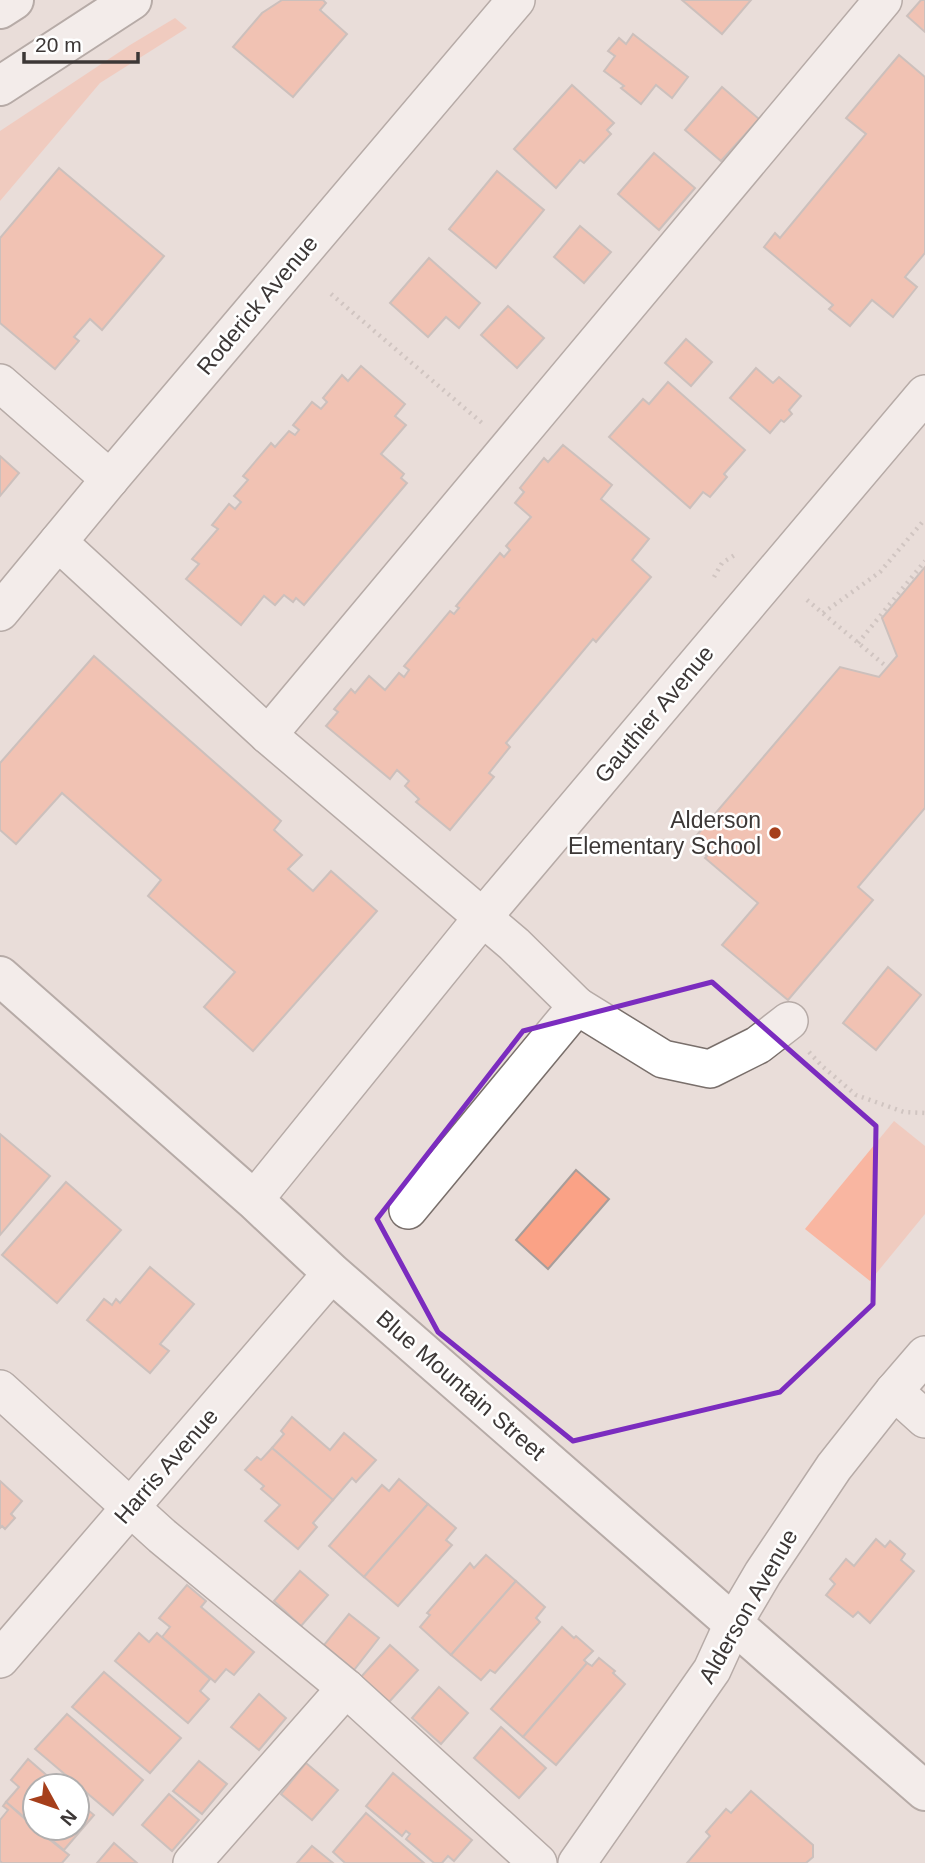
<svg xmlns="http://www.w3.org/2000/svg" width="925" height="1863" viewBox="0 0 925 1863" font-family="Arial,sans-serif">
	<rect width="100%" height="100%" fill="#e9ddd9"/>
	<g fill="#f9b6a1">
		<path d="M 175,18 L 187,28 L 100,83 L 0,201 L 0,131 L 130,45 Z"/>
		<path d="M 894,1121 L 925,1146 L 925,1214 L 870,1281 L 805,1229 Z"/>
	</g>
	<g fill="#faa286" stroke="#a89d9a" stroke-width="2">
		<path d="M 282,0 L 323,0 L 326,3 L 320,10 L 347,34 L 293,97 L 233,47 L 262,13 Z"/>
		<path d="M 682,0 L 751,0 L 722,34 Z"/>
		<path d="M 921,0 L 925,0 L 925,32 L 907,16 Z"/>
		<path d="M 633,34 L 688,77 L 672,98 L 656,85 L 641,104 L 621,88 L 624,86 L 604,71 L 615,56 L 608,51 L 619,38 L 626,44 Z"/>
		<path d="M 899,55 L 925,77 L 925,253 L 905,277 L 917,287 L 893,317 L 872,300 L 850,326 L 829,309 L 833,305 L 764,247 L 775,233 L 780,238 L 866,134 L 846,118 Z"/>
		<path d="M 572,85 L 614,123 L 607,130 L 611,134 L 584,163 L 580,160 L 556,188 L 514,149 Z"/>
		<path d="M 722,87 L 759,119 L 721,161 L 685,130 Z"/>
		<path d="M 654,153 L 695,188 L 659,230 L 618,194 Z"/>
		<path d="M 59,168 L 164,256 L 102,330 L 90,319 L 74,337 L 79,341 L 55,369 L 0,323 L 0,238 Z"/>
		<path d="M 497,171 L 544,210 L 496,268 L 449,229 Z"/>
		<path d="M 580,226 L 611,252 L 584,283 L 554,257 Z"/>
		<path d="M 429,258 L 480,303 L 459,328 L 446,317 L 428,337 L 390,303 Z"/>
		<path d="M 508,306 L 544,338 L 517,368 L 481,335 Z"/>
		<path d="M 686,339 L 712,362 L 691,386 L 665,363 Z"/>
		<path d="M 361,366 L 405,404 L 395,416 L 406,425 L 381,454 L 404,474 L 401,478 L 407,483 L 304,605 L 296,598 L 293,602 L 284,595 L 275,605 L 264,596 L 241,625 L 186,579 L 199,564 L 192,559 L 218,529 L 212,525 L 229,504 L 235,509 L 241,502 L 234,496 L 248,480 L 243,476 L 271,443 L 275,447 L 289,431 L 295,435 L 299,430 L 293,425 L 312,402 L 321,409 L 327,402 L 323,398 L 342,375 L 348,381 Z"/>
		<path d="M 756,368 L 773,383 L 779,377 L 801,396 L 789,410 L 792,414 L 784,422 L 781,420 L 770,433 L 730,398 Z"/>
		<path d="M 668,382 L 745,450 L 724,474 L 727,477 L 710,497 L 703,492 L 690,508 L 609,437 L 643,399 L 649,404 Z"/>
		<path d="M 563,445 L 612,485 L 601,499 L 649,539 L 632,560 L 651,577 L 596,642 L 593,639 L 506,743 L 510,747 L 489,773 L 494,777 L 450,830 L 416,802 L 419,799 L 405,786 L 409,781 L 397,770 L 390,779 L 326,726 L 338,712 L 334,709 L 351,689 L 355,693 L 369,676 L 385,690 L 399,673 L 404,677 L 409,670 L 404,666 L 450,611 L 454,614 L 459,608 L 456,606 L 500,553 L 504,557 L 510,550 L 506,546 L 531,517 L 515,503 L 524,492 L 520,488 L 544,458 L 548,462 Z"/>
		<path d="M 0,456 L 19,473 L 0,496 Z"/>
		<path d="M 925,567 L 925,808 L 858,887 L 873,900 L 788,1000 L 722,945 L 758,903 L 705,858 L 707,856 L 691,842 L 840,667 L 879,677 L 897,656 L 882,618 Z"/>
		<path d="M 94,656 L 281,821 L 274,830 L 302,855 L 288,869 L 313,891 L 331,871 L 377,911 L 253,1051 L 204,1007 L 235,972 L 148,896 L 161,880 L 62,793 L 16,844 L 0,830 L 0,763 Z"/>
		<path d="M 888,967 L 921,995 L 876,1050 L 843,1023 Z"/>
		<path d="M 0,1134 L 50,1176 L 0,1235 Z"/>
		<path d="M 576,1170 L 609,1199 L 548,1269 L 516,1240 Z"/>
		<path d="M 66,1182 L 121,1230 L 57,1303 L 2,1255 Z"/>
		<path d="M 150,1267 L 194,1304 L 160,1344 L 169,1351 L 150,1373 L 87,1320 L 104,1299 L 112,1305 L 116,1299 L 120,1303 Z"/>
		<path d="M 292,1417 L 330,1450 L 344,1433 L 376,1460 L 356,1482 L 352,1478 L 333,1500 L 272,1448 L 284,1434 L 281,1431 Z"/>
		<path d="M 272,1448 L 333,1500 L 313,1523 L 317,1527 L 298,1549 L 265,1521 L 280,1505 L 261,1489 L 264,1486 L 245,1470 L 257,1457 L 261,1460 Z"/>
		<path d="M 399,1479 L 428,1504 L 364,1577 L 329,1546 L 382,1485 L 389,1491 Z"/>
		<path d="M 0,1481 L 22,1501 L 11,1514 L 15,1518 L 5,1529 L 2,1526 L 0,1528 Z"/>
		<path d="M 428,1504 L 456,1528 L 446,1540 L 452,1545 L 398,1606 L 364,1577 Z"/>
		<path d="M 876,1539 L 885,1547 L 890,1541 L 905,1554 L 901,1560 L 914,1571 L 870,1623 L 858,1612 L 853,1617 L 826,1595 L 835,1584 L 830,1579 L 846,1559 L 854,1566 Z"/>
		<path d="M 486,1555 L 516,1581 L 451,1655 L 420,1627 L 430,1615 L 427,1613 L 470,1563 L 474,1568 Z"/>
		<path d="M 300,1571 L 328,1595 L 301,1626 L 274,1601 Z"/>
		<path d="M 516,1581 L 545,1607 L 536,1618 L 540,1622 L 495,1673 L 490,1670 L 481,1680 L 451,1655 Z"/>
		<path d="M 187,1585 L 206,1601 L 201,1607 L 254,1652 L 234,1675 L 226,1669 L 215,1682 L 162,1637 L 170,1627 L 159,1618 Z"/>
		<path d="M 349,1614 L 379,1638 L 354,1670 L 324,1645 Z"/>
		<path d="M 562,1627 L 574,1638 L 576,1636 L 593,1651 L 584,1660 L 587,1663 L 523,1737 L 491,1709 Z"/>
		<path d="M 139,1633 L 149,1642 L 157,1633 L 210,1679 L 200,1691 L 209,1699 L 188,1723 L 115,1661 Z"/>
		<path d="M 390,1645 L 418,1670 L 389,1702 L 361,1677 Z"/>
		<path d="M 599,1658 L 615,1671 L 613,1673 L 625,1684 L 556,1765 L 523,1737 L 587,1663 L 592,1666 Z"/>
		<path d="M 104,1672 L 181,1738 L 150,1773 L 72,1707 Z"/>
		<path d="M 439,1687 L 468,1713 L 441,1744 L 412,1718 Z"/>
		<path d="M 259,1694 L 286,1718 L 259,1750 L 231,1727 Z"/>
		<path d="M 67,1714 L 143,1780 L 113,1815 L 35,1749 Z"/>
		<path d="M 501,1727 L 546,1768 L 519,1798 L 474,1758 Z"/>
		<path d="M 28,1759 L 59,1786 L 35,1786 L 35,1826 L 6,1802 L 19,1787 L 11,1780 Z"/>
		<path d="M 199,1761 L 227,1784 L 202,1814 L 173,1791 Z"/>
		<path d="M 306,1763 L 338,1790 L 312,1820 L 281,1794 Z"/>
		<path d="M 393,1773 L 472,1840 L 454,1861 L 448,1856 L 442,1863 L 434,1863 L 406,1839 L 410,1834 L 406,1831 L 402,1836 L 366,1806 Z"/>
		<path d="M 751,1791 L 813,1845 L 813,1857 L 806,1863 L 687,1863 L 710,1836 L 706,1832 L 726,1809 L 731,1813 Z"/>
		<path d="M 169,1794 L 199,1820 L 172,1851 L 142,1825 Z"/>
		<path d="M 77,1801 L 94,1815 L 64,1850 L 37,1828 L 77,1828 Z"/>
		<path d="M 6,1802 L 35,1828 L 69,1855 L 62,1863 L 2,1863 L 0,1861 L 0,1820 L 8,1810 L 3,1806 Z"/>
		<path d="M 366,1813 L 424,1863 L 345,1863 L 333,1852 Z"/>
		<path d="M 114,1843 L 137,1863 L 97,1863 Z"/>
		<path d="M 312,1846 L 333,1863 L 297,1863 Z"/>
	</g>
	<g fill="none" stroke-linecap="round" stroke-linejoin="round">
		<g stroke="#796f6b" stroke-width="40">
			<g id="minor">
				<path d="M 0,383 L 110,479"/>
				<path d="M 58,542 L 268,735 L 514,944 L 577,1006 L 408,1210"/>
				<path d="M 0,612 L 110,479 L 516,0"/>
				<path d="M 268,735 L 883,0"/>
				<path d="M 577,1006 L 663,1059 L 710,1069 L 758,1045 L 789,1021"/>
				<path d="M 254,1200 L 483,917 L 925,394"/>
				<path d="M 0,1389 L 162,1536 L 346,1688 L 538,1863"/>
				<path d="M 894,1391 L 925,1419"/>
				<path d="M 0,1659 L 332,1273"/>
				<path d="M 192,1863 L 346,1688"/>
				<path d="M 577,1863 L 712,1670 L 733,1624 L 763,1573 L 834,1467 L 894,1391 L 925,1355"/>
			</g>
		</g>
		<g stroke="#796f6b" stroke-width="42">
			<g id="major">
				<path d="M 0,9 L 14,0"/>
				<path d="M 0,86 L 132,0"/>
				<path d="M 0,976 L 254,1200 L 332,1273 L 925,1791"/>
			</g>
		</g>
		<g stroke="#b2a8a5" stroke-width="4.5" stroke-dasharray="2 5" stroke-linecap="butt">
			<path d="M 331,294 L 482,423"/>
			<path d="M 714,577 L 722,563 L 738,553"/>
			<path d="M 807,600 L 887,667"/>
			<path d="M 823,613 L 880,572 L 925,519"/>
			<path d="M 858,643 L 925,561"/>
			<path d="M 809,1052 L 822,1066 L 856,1095 L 904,1112 L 925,1113"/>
		</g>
		<use href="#minor" stroke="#fff" stroke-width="37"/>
		<use href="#major" stroke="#fff" stroke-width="38"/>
	</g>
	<path d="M0 0H925V1863H0ZM 712,982 L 876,1126 L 873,1304 L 780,1392 L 573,1441 L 438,1332 L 377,1219 L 523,1031 Z" fill="#e9ddd9" fill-opacity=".55" fill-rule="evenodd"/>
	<path fill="none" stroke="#7b2cbf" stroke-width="5" stroke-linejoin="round" d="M 712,982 L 876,1126 L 873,1304 L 780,1392 L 573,1441 L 438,1332 L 377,1219 L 523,1031 Z"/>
	<circle fill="#a63f1b" stroke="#fff" stroke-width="2.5" cx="775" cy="833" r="7"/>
	<g text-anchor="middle" stroke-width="5" stroke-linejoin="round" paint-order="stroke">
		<g font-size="23" fill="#3c3736" stroke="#fff">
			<text transform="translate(257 305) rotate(-50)" y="8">Roderick Avenue</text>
			<text transform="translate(654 714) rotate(-50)" y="8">Gauthier Avenue</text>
			<text transform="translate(461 1385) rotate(41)" y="8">Blue Mountain Street</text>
			<text transform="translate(166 1466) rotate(-49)" y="8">Harris Avenue</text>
			<text transform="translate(748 1606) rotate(-60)" y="8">Alderson Avenue</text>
		</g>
		<g font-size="23" fill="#3c3736" stroke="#fff" text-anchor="end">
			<text x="761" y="828">Alderson<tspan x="761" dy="26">Elementary School</tspan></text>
		</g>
	</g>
	<g transform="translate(56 1807) rotate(130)"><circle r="33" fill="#ffffff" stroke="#b1afaf" stroke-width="2"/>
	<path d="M0-5L12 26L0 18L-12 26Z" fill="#a63f1b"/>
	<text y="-10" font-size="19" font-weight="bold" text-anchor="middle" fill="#3c3736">N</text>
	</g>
	<path d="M24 52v10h114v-10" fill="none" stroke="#3c3736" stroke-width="3.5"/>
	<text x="35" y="52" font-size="21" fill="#3c3736" stroke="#ffffff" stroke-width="5" paint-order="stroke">20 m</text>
</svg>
